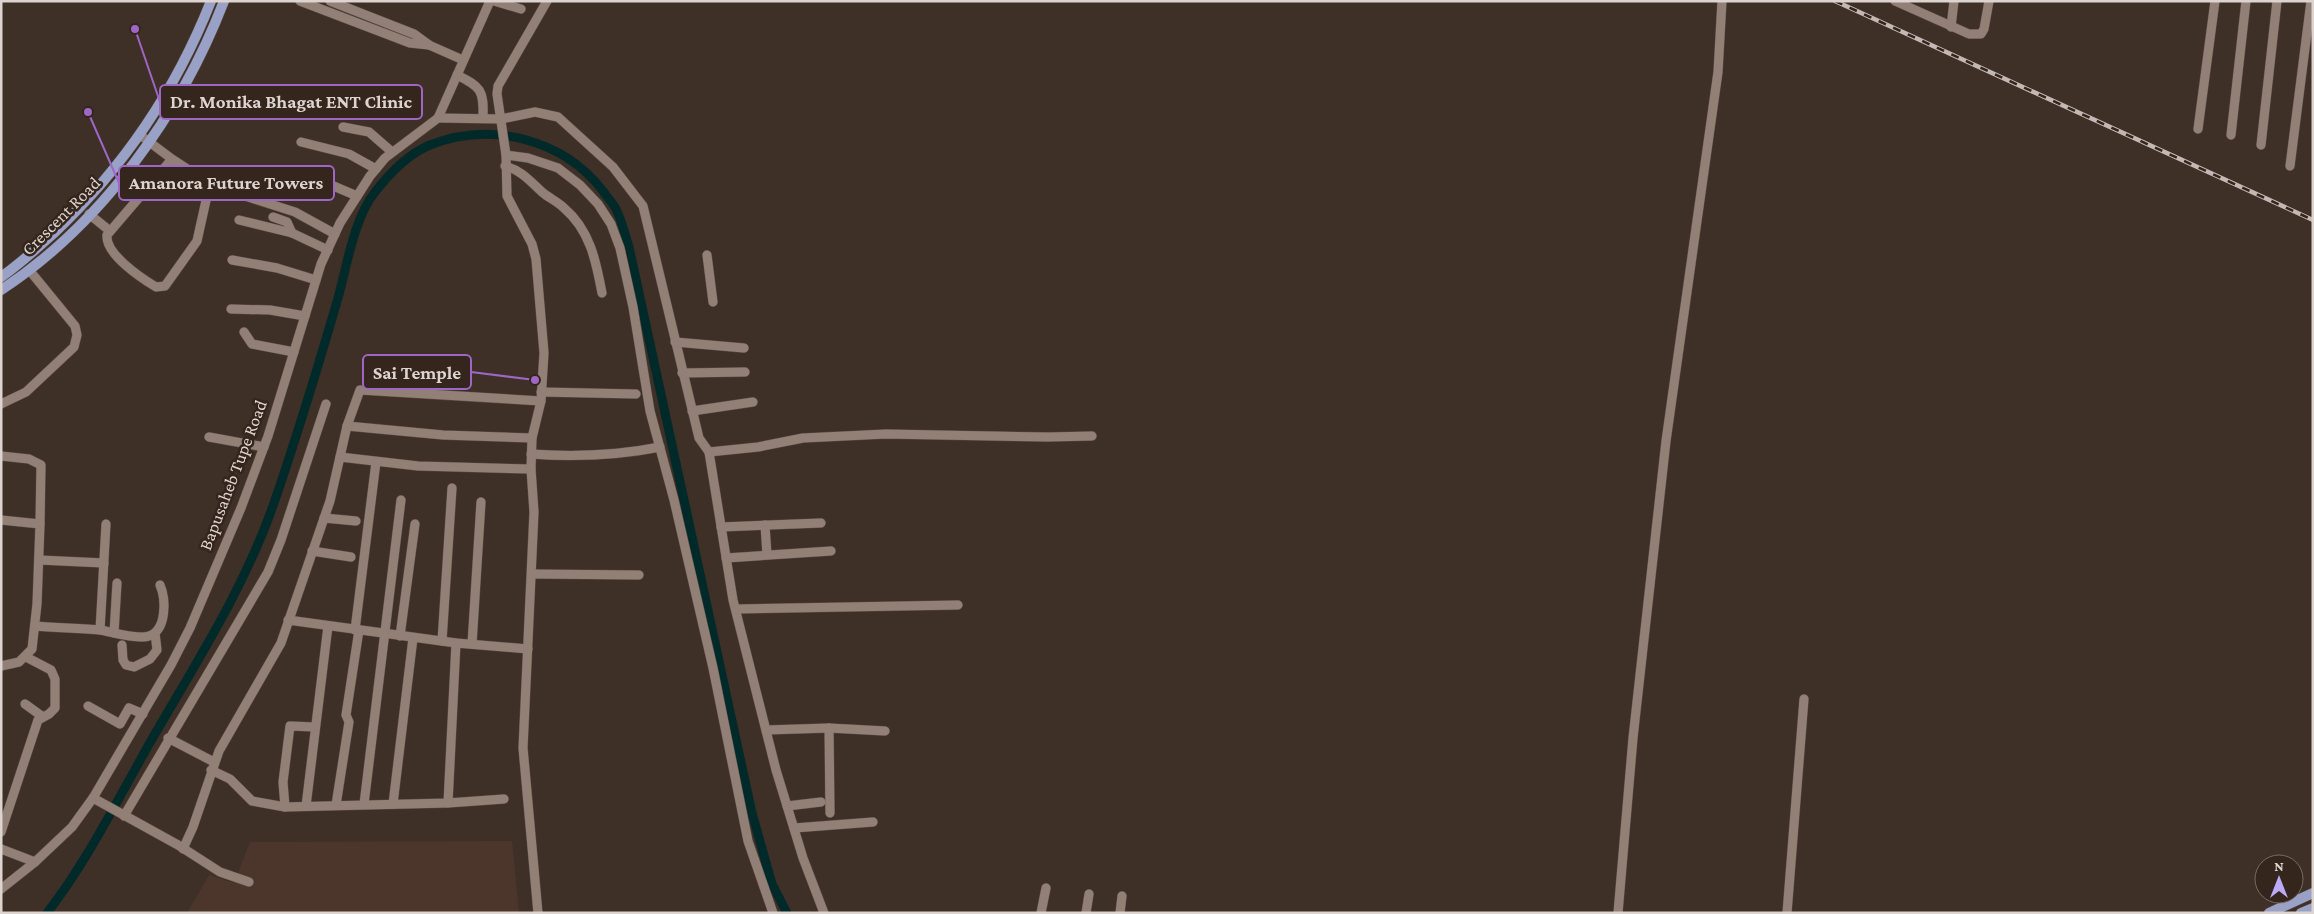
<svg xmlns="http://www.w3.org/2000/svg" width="2314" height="914" viewBox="0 0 2314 914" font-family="'Crimson Pro',serif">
	<rect width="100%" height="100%" fill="#3e2f27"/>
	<path fill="#4c362b" d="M 512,841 L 519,913 L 187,913 L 209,875 L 234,883 L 250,842 Z"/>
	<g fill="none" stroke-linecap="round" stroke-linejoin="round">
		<path stroke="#002a2a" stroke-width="9" d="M 47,913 C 88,860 119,797 152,739 C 196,663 245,587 274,503 C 297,436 318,367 338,298 C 347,266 354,218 375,192 C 389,174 408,154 430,145 C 492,121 563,139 603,191 C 607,197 613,203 616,209 C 622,221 625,235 629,247 L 752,813 L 772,884 L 787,913"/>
		<g stroke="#594c45" stroke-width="10">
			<g id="minor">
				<path d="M 300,1 L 410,43 L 429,45"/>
				<path d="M 330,1 L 414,34 L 429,45 L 463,60"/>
				<path d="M 494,1 L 521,9"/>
				<path d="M 1895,1 L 1969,34 L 1981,34 L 1984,29 L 1989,1"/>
				<path d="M 1951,27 L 1954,1"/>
				<path d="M 457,75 C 481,87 484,90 483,118"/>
				<path d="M 438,118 L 501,119 L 535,112 L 558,117 L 613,167 L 643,206 L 699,438 L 709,452 L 758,447 L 803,438 L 886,434 L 1048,437 L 1092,436"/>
				<path d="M 343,127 L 369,132 L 392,152"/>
				<path d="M 2198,129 L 2215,1"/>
				<path d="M 140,135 L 172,159 L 107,235 C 105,254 141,278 156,287 L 165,286 L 197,241 L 207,196 L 206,187 L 201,178 L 172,159"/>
				<path d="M 2231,135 L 2246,1"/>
				<path d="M 301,142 L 349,154 L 376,169"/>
				<path d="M 2261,145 L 2277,1"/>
				<path d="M 506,155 L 528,158 L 558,168 L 580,185 L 598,204 L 611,224 L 620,248 L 633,307 L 650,411 L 674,500 L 713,668 L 748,841 L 773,913"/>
				<path d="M 505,166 C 521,170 530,181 542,192 C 549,198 558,202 564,208 C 590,230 596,261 602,293"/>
				<path d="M 2290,166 L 2311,1"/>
				<path d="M 310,176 L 357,196"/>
				<path d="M 201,178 L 211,178 L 235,187"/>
				<path d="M 245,196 L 295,212 L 335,234"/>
				<path d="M 89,214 L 110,231"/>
				<path d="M 273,217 L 287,222 L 292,233"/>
				<path d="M 239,220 L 292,233 L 328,250"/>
				<path d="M 707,255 L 713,302"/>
				<path d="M 232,260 L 277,268 L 316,280"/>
				<path d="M 231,309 L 270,310 L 305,316"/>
				<path d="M 244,332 L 252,344 L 294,352"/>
				<path d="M 675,342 L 744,348"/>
				<path d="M 682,373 L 745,372"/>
				<path d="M 541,392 L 636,394"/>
				<path d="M 1,404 L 26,392 L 74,347 L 77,335 L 75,326 L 30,271"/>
				<path d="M 692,411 L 753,402"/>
				<path d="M 347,426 L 443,435 L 532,438"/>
				<path d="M 209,437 L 264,447"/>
				<path d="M 709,452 L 733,600 L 776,770 L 803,858 L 824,913"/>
				<path d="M 531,454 C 572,457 620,455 660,447"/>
				<path d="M 1,456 L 29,459 L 41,465 L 40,524"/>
				<path d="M 340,457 L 418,466 L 531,469"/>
				<path d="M 324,518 L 356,521"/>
				<path d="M 1,520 L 40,524 L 37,604 L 32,649 L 19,662 L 1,666"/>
				<path d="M 765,525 L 767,555"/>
				<path d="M 721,527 L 821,523"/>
				<path d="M 312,551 L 351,557"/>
				<path d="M 726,558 L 831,551"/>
				<path d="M 39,560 L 104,563"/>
				<path d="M 532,574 L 639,575"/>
				<path d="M 736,609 L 958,605"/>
				<path d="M 288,620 L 456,643 L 528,649"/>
				<path d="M 35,626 C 57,628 78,628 100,630 C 112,632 139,640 149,636 C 167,630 166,599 160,585"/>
				<path d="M 100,630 L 106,524"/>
				<path d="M 355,630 L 376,462"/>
				<path d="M 114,633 L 117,583"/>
				<path d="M 400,636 L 415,524"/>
				<path d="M 442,641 L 452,488"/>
				<path d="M 472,644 L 481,502"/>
				<path d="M 122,645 L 123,660 L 126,665 L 134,667 L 150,659 L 157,650 L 155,633"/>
				<path d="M 25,704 L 43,717"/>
				<path d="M 88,706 L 120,724 L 129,708 L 143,714"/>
				<path d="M 829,728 L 830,813"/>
				<path d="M 766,730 L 829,728 L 885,731"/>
				<path d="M 168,738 L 214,762"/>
				<path d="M 211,770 L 230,779 L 252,801 L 285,807 L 448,803 L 504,799"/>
				<path d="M 93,798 L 178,845 L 220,872 L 249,882"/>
				<path d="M 448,803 L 456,643"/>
				<path d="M 364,804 L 401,500"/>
				<path d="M 393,804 L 413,638"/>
				<path d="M 336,805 L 349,722 L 346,715 L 359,630"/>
				<path d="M 306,806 L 328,626"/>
				<path d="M 787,806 L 821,802"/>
				<path d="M 285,807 L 283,782 L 290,726 L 315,727"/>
				<path d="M 124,816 L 268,572 L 281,540 L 326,404"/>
				<path d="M 794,828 L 873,822"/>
				<path d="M 1,832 L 38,720 L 49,714 L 55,708 L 55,679 L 51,670 L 26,657"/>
				<path d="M 1,849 L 35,862"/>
				<path d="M 183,849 L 193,827 L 219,751 L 281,643 L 330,501 L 347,426 L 360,390 L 541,401"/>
				<path d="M 1,889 L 35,862 L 72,827 L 93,798 L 171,665 L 190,628 L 241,508 L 268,436 L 321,264 L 340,223 L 370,176 L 385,158 L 438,118 L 490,1"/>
				<path d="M 538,913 L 523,748 L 534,512 L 531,469 L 532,438 L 541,401 L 544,353 L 536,259 L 532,244 L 507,196 L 506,155 L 497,94 L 498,86 L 547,1"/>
				<path d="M 1041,913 L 1046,888"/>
				<path d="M 1086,913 L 1089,894"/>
				<path d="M 1120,913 L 1122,896"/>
				<path d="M 1618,913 L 1633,738 L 1666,441 L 1718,72 L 1722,1"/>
				<path d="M 1787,913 L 1804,699"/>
			</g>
		</g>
		<g stroke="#594c45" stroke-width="11">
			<g id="major">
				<path d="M 1,277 C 20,264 37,248 54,233 C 123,168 176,90 211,1"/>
				<path d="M 1,290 C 102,224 181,113 224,1"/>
				<path d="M 2269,913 L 2313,893"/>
				<path d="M 2301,913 L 2313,908"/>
			</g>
		</g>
		<use href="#minor" stroke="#927f76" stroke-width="9"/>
		<use href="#major" stroke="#9aa1c7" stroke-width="10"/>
		<g stroke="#c3b8b3" stroke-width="4.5">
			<path id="rail" d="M 1835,1 L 2313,220"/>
		</g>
		<use href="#rail" stroke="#34251d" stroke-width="2.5" stroke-dasharray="8" stroke-linecap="butt"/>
	</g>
	<g text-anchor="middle" stroke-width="5" stroke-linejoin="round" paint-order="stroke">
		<g font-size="18" fill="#ded4cf" stroke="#34251d">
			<text transform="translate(61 216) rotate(-45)" y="6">Crescent Road</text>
			<text transform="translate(233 475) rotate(-69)" y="6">Bapusaheb Tupe Road</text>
		</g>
	</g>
	<path fill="none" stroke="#9e67c5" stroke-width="2" d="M135 29L160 102M88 112L119 183M535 380L471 372"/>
	<g fill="#9e67c5" stroke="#34251d" stroke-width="2">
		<circle cx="135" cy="29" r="5"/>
		<circle cx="88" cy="112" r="5"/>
		<circle cx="535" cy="380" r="5"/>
	</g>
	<g fill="#34251d" stroke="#9e67c5" stroke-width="2">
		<rect x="160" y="85" width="262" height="34" rx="5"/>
		<rect x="119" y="166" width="215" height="34" rx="5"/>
		<rect x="363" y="355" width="108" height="34" rx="5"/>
	</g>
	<g font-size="19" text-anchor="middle" font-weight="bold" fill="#ded4cf">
		<text x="291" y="108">Dr. Monika Bhagat ENT Clinic</text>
		<text x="226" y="189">Amanora Future Towers</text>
		<text x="417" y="379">Sai Temple</text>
	</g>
	<rect width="2314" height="914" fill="none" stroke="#ded4cf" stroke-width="5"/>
	<g transform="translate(2279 879)"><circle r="24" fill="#34251d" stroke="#786b64"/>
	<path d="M0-4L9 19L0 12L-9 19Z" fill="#bcaaf6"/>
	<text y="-8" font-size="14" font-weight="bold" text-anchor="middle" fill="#ded4cf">N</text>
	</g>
</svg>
